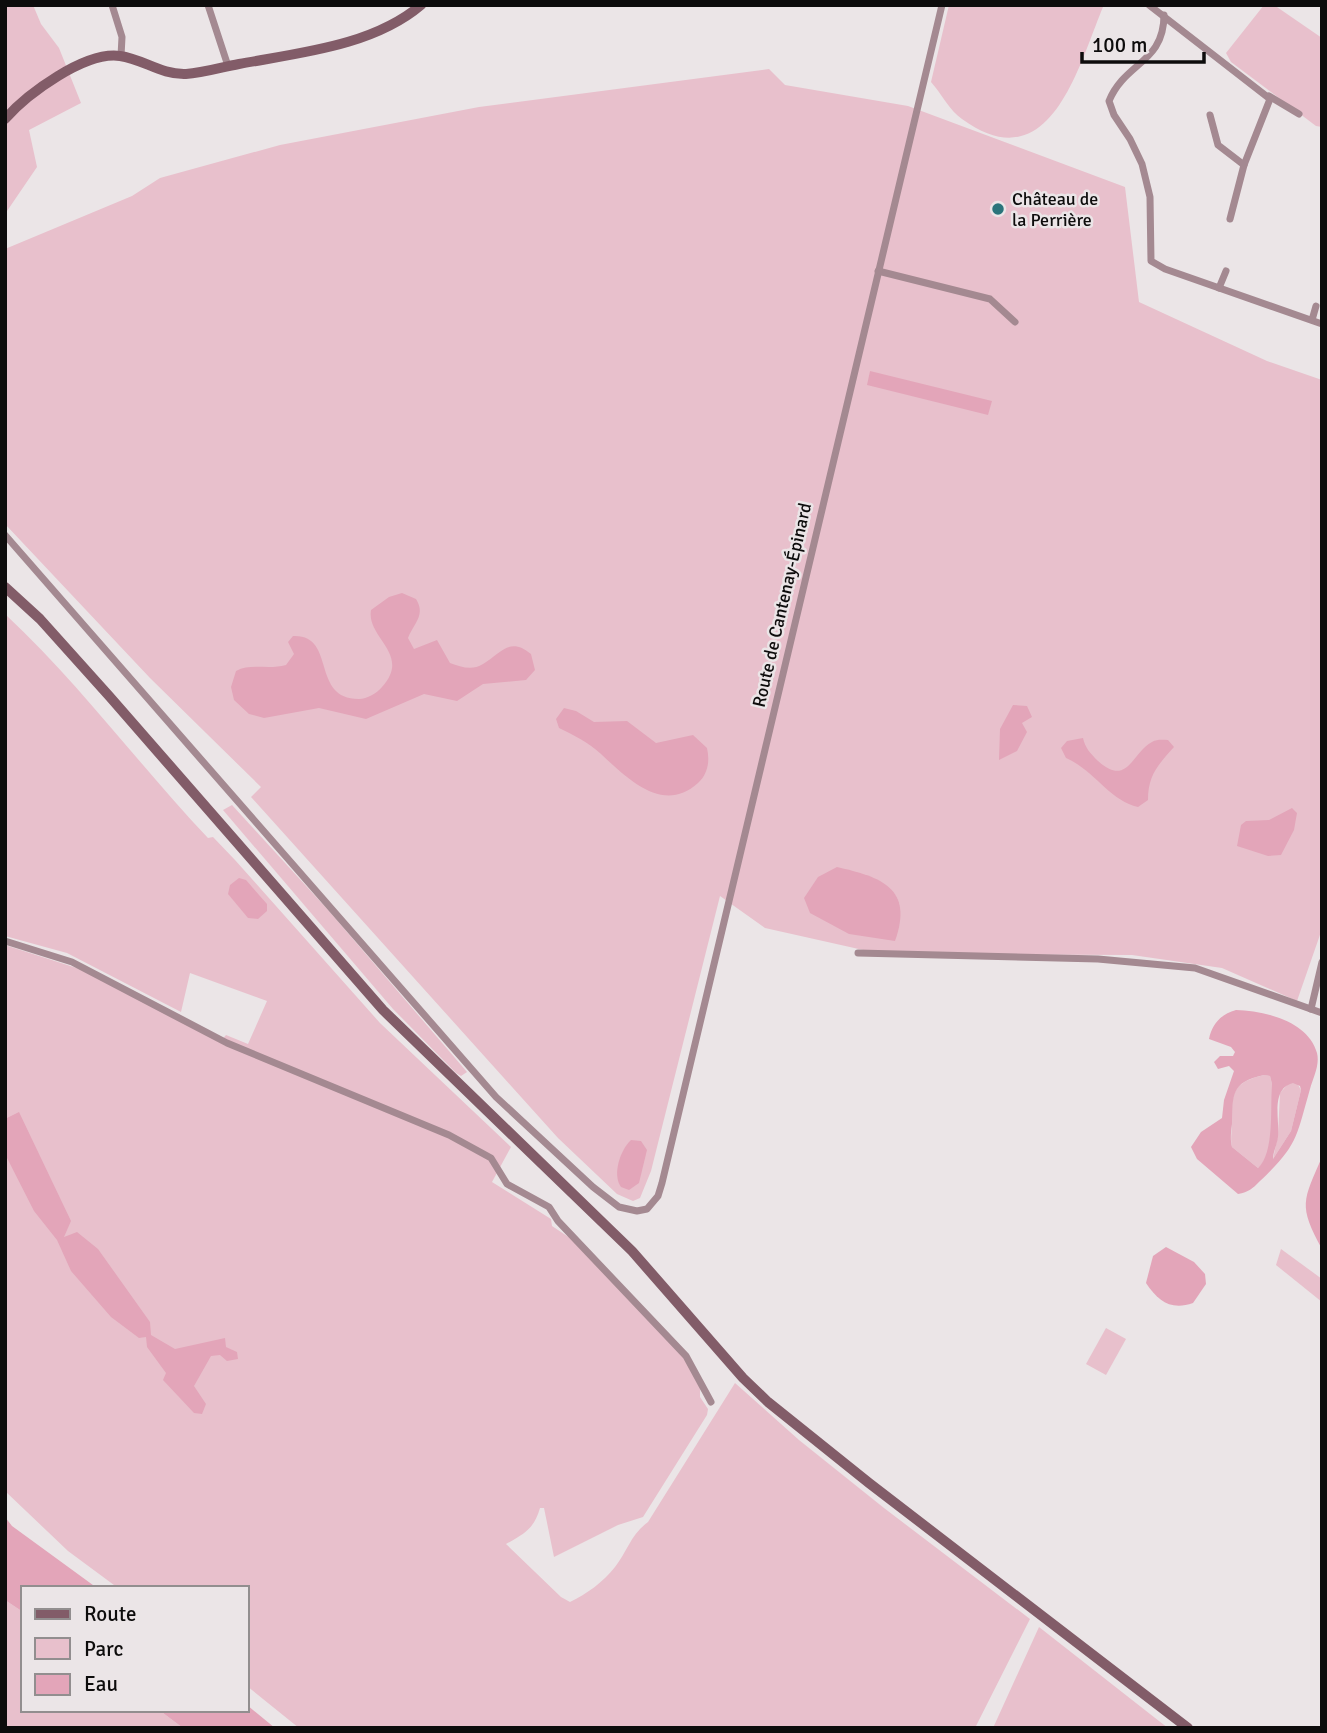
<svg xmlns="http://www.w3.org/2000/svg" width="1327" height="1733" viewBox="0 0 1327 1733" font-family="Signika,sans-serif">
	<rect width="100%" height="100%" fill="#ebe5e7"/>
	<g fill="#e8c0cc">
		<path d="M 5,5 L 33,5 L 41,24 L 59,48 L 81,103 L 29,130 L 37,167 L 5,214 Z"/>
		<path d="M 949,5 L 1103,7 C 1078,67 1050,183 962,119 C 950,111 941,93 931,82 Z"/>
		<path d="M 1264,5 L 1274,5 L 1322,38 L 1322,127 L 1316,126 L 1231,62 L 1226,53 Z"/>
		<path d="M 769,69 L 785,85 L 908,106 L 1125,187 L 1139,302 L 1267,361 L 1322,380 L 1322,929 L 1297,1001 L 1222,968 L 1132,955 L 881,954 L 765,928 L 720,896 L 651,1171 L 640,1198 L 633,1201 L 617,1194 L 558,1138 L 251,797 L 261,787 L 150,678 L 5,524 L 5,249 L 132,196 L 160,178 L 280,145 L 479,107 Z"/>
		<path d="M 5,614 C 79,683 139,765 208,838 L 213,837 L 235,860 L 380,1023 L 511,1147 L 492,1182 L 551,1219 L 552,1226 L 570,1238 L 680,1352 L 700,1386 L 700,1397 L 708,1409 L 707,1415 L 643,1517 L 618,1525 L 554,1557 L 544,1508 L 540,1508 C 534,1529 524,1534 506,1544 L 561,1597 L 570,1602 C 587,1594 603,1582 615,1567 C 627,1552 631,1534 648,1522 L 735,1383 L 799,1440 L 884,1508 L 1030,1619 L 975,1728 L 299,1728 L 247,1686 L 247,1588 L 118,1588 L 68,1551 L 5,1491 L 5,945 L 86,971 L 221,1041 L 226,1035 L 248,1044 L 267,1001 L 190,973 L 181,1012 L 67,953 L 5,936 Z"/>
		<path d="M 232,805 L 329,911 L 467,1072 L 461,1076 L 456,1073 L 393,1009 L 223,810 Z"/>
		<path d="M 1264,1075 L 1270,1076 L 1272,1084 C 1271,1108 1278,1150 1258,1168 L 1232,1147 C 1230,1139 1232,1132 1232,1124 C 1232,1095 1230,1083 1264,1075 Z"/>
		<path d="M 1289,1083 L 1297,1083 L 1301,1090 L 1291,1131 L 1273,1159 L 1278,1135 L 1280,1093 Z"/>
		<path d="M 1281,1249 L 1322,1279 L 1322,1302 L 1276,1265 Z"/>
		<path d="M 1106,1328 L 1126,1339 L 1106,1375 L 1086,1364 Z"/>
		<path d="M 5,1600 L 23,1612 L 23,1710 L 159,1710 L 183,1728 L 5,1728 Z"/>
		<path d="M 1039,1627 L 1150,1714 L 1168,1728 L 993,1728 Z"/>
	</g>
	<g fill="#e3a5b9" fill-rule="evenodd">
		<path d="M 870,371 L 992,401 L 988,415 L 867,385 Z"/>
		<path d="M 402,593 L 416,599 C 426,615 414,623 408,638 L 414,649 L 437,640 L 450,663 C 461,667 472,671 483,664 C 501,653 510,636 531,654 L 535,670 L 526,680 L 483,684 L 457,701 L 424,694 L 366,719 L 319,708 L 264,718 L 249,714 L 234,700 L 231,687 L 236,671 C 251,663 269,670 286,665 L 294,654 L 288,642 L 293,636 C 337,634 310,699 359,699 C 367,699 377,693 382,687 C 412,654 366,638 371,610 L 389,597 Z"/>
		<path d="M 1013,705 L 1027,706 L 1032,717 L 1022,723 L 1027,732 L 1017,751 L 999,760 L 1000,729 Z"/>
		<path d="M 564,708 L 576,711 L 594,722 L 627,721 L 656,743 L 693,735 L 707,748 C 710,761 708,774 698,783 C 663,815 627,778 601,754 C 589,743 574,735 559,728 L 556,719 Z"/>
		<path d="M 1083,738 C 1085,748 1091,754 1098,761 C 1128,788 1132,752 1152,742 C 1157,739 1163,740 1168,740 L 1174,747 C 1158,765 1148,775 1148,800 L 1138,807 C 1110,801 1094,770 1066,758 L 1061,748 L 1067,741 Z"/>
		<path d="M 1292,808 L 1297,813 L 1294,830 L 1281,855 L 1268,856 L 1237,846 L 1241,825 L 1246,821 L 1269,820 Z"/>
		<path d="M 837,867 C 881,877 914,888 895,941 L 849,934 L 810,913 L 804,898 L 818,877 Z"/>
		<path d="M 239,878 L 246,880 L 267,904 L 267,911 L 258,919 L 248,918 L 228,894 L 230,885 Z"/>
		<path d="M 1236,1010 C 1265,1011 1308,1021 1317,1053 C 1320,1065 1313,1078 1310,1089 C 1296,1138 1298,1145 1260,1181 C 1252,1189 1249,1192 1238,1194 L 1197,1159 L 1191,1147 L 1201,1132 L 1222,1118 L 1224,1100 L 1234,1071 L 1229,1066 L 1218,1069 L 1214,1062 L 1220,1056 L 1233,1056 L 1235,1052 L 1231,1047 L 1209,1039 C 1212,1024 1221,1014 1236,1010 ZM 1264,1075 L 1270,1076 L 1272,1084 C 1270,1106 1275,1153 1258,1168 L 1232,1147 C 1230,1139 1231,1132 1232,1124 C 1233,1096 1230,1082 1264,1075 ZM 1293,1083 L 1300,1086 L 1301,1090 L 1291,1131 L 1273,1159 C 1273,1152 1277,1145 1278,1137 C 1280,1120 1270,1089 1293,1083 Z"/>
		<path d="M 19,1112 L 71,1221 L 64,1237 L 77,1232 L 98,1249 L 150,1322 L 151,1335 L 175,1349 L 225,1338 L 226,1347 L 237,1352 L 238,1359 L 227,1361 L 220,1355 L 211,1356 L 194,1386 L 206,1404 L 202,1414 L 194,1413 L 163,1380 L 166,1373 L 147,1347 L 146,1337 L 139,1338 L 111,1317 L 71,1271 L 57,1240 L 34,1211 L 5,1154 L 5,1119 Z"/>
		<path d="M 631,1140 L 641,1141 L 647,1150 L 639,1183 L 629,1190 L 621,1187 C 612,1175 620,1150 631,1140 Z"/>
		<path d="M 1322,1157 L 1322,1249 C 1298,1205 1303,1201 1322,1157 Z"/>
		<path d="M 1166,1247 L 1194,1262 L 1205,1274 L 1206,1284 L 1193,1303 C 1171,1311 1158,1301 1146,1283 L 1153,1256 Z"/>
		<path d="M 5,1517 L 12,1526 L 97,1588 L 23,1588 L 23,1612 L 5,1600 Z"/>
		<path d="M 247,1705 L 275,1728 L 183,1728 L 159,1710 L 247,1710 Z"/>
	</g>
	<g fill="none" stroke-linecap="round" stroke-linejoin="round">
		<g stroke="#a48991" stroke-width="7">
			<path d="M 112,5 L 122,37 L 121,56"/>
			<path d="M 208,5 L 228,66"/>
			<path d="M 1149,5 L 1270,99 L 1244,165 L 1230,219"/>
			<path d="M 1164,15 C 1164,63 1125,62 1109,101 L 1114,115 L 1130,139 L 1142,164 L 1150,197 L 1151,261 L 1165,269 L 1322,324"/>
			<path d="M 1269,96 L 1299,114"/>
			<path d="M 1210,115 L 1218,145 L 1244,165"/>
			<path d="M 878,271 L 990,299 L 1015,322"/>
			<path d="M 1219,288 L 1226,271"/>
			<path d="M 1312,320 L 1316,306"/>
			<path d="M 5,535 L 496,1097 L 593,1187 L 619,1207 L 637,1211 L 647,1209 L 658,1196 L 662,1183 L 942,5"/>
			<path d="M 5,941 L 72,962 L 227,1043 L 449,1135 L 491,1158 L 507,1184 L 549,1207 L 558,1221 L 686,1356 L 711,1402"/>
			<path d="M 858,953 L 1098,959 L 1195,968 L 1322,1013"/>
			<path d="M 1311,1009 L 1322,962"/>
		</g>
		<g stroke="#825c68" stroke-width="10">
			<path d="M 5,119 C 27,94 85,51 120,56 C 143,59 161,75 186,74 C 204,73 222,67 239,64 C 298,53 373,46 421,5"/>
			<path d="M 5,587 L 40,619 L 110,697 L 383,1010 L 632,1251 L 743,1378 L 768,1402 L 869,1483 L 1188,1728"/>
		</g>
	</g>
	<circle fill="#2b747b" stroke="#ebe5e7" stroke-width="2.5" cx="998" cy="209" r="7"/>
	<g text-anchor="middle" stroke-width="5" stroke-linejoin="round" paint-order="stroke">
		<g font-size="18" fill="#0d0c0c" stroke="#ebe5e7" text-anchor="start">
			<text x="1012" y="205">Château de<tspan x="1012" dy="21">la Perrière</tspan></text>
		</g>
		<g font-size="18" fill="#0d0c0c" stroke="#ebe5e7">
			<text transform="translate(782 605) rotate(-77)" y="6">Route de Cantenay-Épinard</text>
		</g>
	</g>
	<rect width="1327" height="1733" fill="none" stroke="#0d0c0c" stroke-width="14"/>
	<rect x="21" y="1586" width="228" height="126" fill="#ebe5e7" stroke="#928e8f" stroke-width="2"/>
	<rect x="35" y="1609" width="35" height="10" fill="#825c68" stroke="#928e8f" stroke-width="2"/>
	<text x="84" y="1621" font-size="21" fill="#0d0c0c">Route</text>
	<rect x="35" y="1638" width="35" height="21" fill="#e8c0cc" stroke="#928e8f" stroke-width="2"/>
	<text x="84" y="1656" font-size="21" fill="#0d0c0c">Parc</text>
	<rect x="35" y="1674" width="35" height="21" fill="#e3a5b9" stroke="#928e8f" stroke-width="2"/>
	<text x="84" y="1691" font-size="21" fill="#0d0c0c">Eau</text>
	<path d="M1082 52v10h122v-10" fill="none" stroke="#0d0c0c" stroke-width="3.5"/>
	<text x="1092" y="52" font-size="21" fill="#0d0c0c" stroke="#ebe5e7" stroke-width="5" paint-order="stroke">100 m</text>
</svg>
